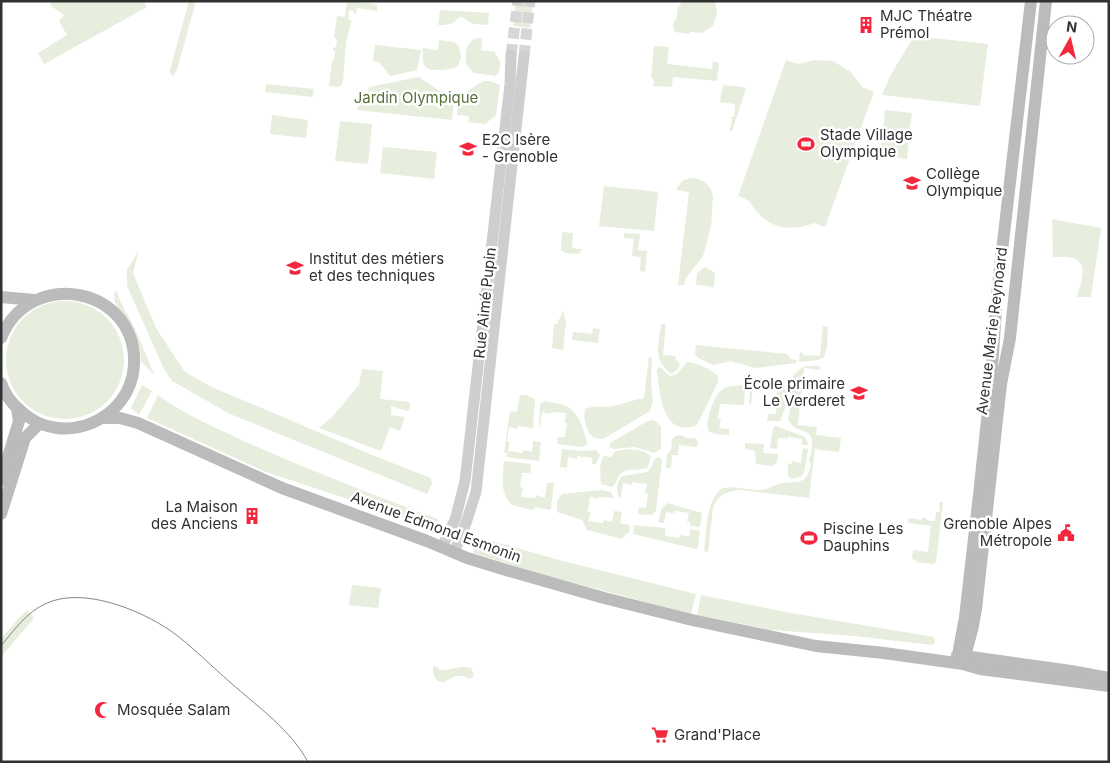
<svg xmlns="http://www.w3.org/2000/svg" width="1110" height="763" viewBox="0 0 1110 763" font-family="Inter,sans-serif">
	<rect width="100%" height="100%" fill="#fff"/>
	<g fill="#e7eede">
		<path d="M 49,1 L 143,1 L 147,7 L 44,64 L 38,53 L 67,35 L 59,21 L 64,15 L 51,6 Z"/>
		<path d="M 189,1 L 196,1 L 177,70 L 173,76 L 170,73 L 170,70 Z"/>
		<path d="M 347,1 L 375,4 L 377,5 L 377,11 L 357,8 L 356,14 L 354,13 L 354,11 L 349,10 L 348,20 L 351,20 L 351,23 L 346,42 L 343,82 L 341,86 L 338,87 L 329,86 L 332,60 L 334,60 L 335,51 L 333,51 L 333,48 L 336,47 L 337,39 L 334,38 L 337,16 L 345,17 Z"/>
		<path d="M 516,1 L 533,1 L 530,28 L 513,26 Z"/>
		<path d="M 683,1 L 715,1 L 717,14 L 713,26 L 702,33 L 690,32 L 689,34 L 675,32 L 673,27 L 674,21 L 676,21 L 678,7 Z"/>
		<path d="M 440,10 L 489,13 L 488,25 L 473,24 L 462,17 L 459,17 L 453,23 L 444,25 L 438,25 Z"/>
		<path d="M 914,36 L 988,44 L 980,106 L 882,95 L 890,76 Z"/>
		<path d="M 478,38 L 482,39 L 481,50 L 495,52 L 495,54 C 502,60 502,69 496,76 L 474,73 L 466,64 C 466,53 465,41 478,38 Z"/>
		<path d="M 439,40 L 454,42 L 459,46 L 461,58 L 457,67 C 452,69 447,69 441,70 C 423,71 422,66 423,48 L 438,50 Z"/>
		<path d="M 375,45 L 421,50 L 417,70 L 391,76 L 389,75 L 380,63 L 373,60 Z"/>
		<path d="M 654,46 L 669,47 L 667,64 L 712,69 L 713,61 L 719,63 L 717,81 L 673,77 L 672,87 L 653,86 L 654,81 L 651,77 Z"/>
		<path d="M 786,60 L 798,64 L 814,60 L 833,61 L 851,72 L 862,87 L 874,92 L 825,227 L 814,223 C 795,231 773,230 758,213 C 748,202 754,202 738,196 Z"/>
		<path d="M 419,77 L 440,91 L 455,95 L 452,120 L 356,110 L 365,97 L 369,87 Z"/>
		<path d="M 484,81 L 490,81 L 500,85 L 496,115 L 485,124 L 468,122 L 469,116 L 457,115 C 459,94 467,91 484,81 Z"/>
		<path d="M 266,84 L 314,89 L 313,97 L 265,92 Z"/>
		<path d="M 725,85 L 744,87 L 746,89 L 732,131 L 730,131 L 732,119 L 730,117 L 734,117 L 735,104 L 720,102 L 722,88 Z"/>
		<path d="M 885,110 L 912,113 L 909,133 L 883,130 Z"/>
		<path d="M 272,115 L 308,120 L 306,138 L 270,134 Z"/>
		<path d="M 340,121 L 372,124 L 368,164 L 335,161 Z"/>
		<path d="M 882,136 L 909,139 L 907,159 L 880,155 Z"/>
		<path d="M 383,147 L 437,152 L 434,179 L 380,173 Z"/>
		<path d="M 690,178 C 702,178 712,185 713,197 L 711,227 L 703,256 L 686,278 L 684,285 L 678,285 L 689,192 L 676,190 L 682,181 Z"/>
		<path d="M 604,186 L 658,192 L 654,231 L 599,226 Z"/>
		<path d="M 1052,219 L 1101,228 L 1091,297 L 1077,297 C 1080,284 1090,264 1073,258 C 1067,256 1059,257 1053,257 Z"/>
		<path d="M 563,232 L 573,233 L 572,248 L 582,249 L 579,254 L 565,253 L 561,250 L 562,233 Z"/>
		<path d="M 624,233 L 640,234 L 638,250 L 647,251 L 645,272 L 640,271 L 641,257 L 632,256 L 634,239 L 624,238 Z"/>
		<path d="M 139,250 L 133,273 L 156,328 L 185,372 L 212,387 L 372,455 L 431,478 L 432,484 L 427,494 L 230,414 L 172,381 L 164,369 L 127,286 L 127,270 Z"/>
		<path d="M 705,267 L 715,273 L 714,287 L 696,285 L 697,273 Z"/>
		<path d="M 114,291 L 117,292 C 120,304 128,314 133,325 C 141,341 147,359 155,376 L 141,361 L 140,349 L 136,338 L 115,302 Z"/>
		<circle cx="65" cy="360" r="59"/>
		<path d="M 563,311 L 566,322 L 563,350 L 552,348 L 554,324 L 557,324 Z"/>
		<path d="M 661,324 L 666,325 L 663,355 L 675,356 L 676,360 L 680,364 L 677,370 L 671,374 C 652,358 659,346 661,324 Z"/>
		<path d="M 823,326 L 828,327 L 827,347 L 824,357 L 818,360 L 799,362 L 800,352 L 803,353 L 803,355 L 820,356 Z"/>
		<path d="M 593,328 L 600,329 L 598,343 L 572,340 L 573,332 L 592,334 Z"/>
		<path d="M 696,345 L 787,354 L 791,359 L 797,360 L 796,363 L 755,368 L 731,361 L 713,365 L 698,358 L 695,354 Z"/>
		<path d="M 649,356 L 652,358 L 651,382 L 653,401 L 650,411 L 603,439 L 594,438 C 586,432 583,419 585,409 C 593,405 603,408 613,406 C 623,404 633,400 644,398 Z"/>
		<path d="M 687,362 C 699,363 708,368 718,376 L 718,382 L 697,425 C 662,439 660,393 657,371 L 658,368 L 660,367 L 670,376 L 677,374 Z"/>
		<path d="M 807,366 L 819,366 L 821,370 L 804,368 L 798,425 L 817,427 L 816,435 L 841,438 L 839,452 L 815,449 L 809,498 L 740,490 C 727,491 717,495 713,508 L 708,552 L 704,551 C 707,532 705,503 721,489 C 734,484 747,491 760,490 C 767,490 773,485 779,484 C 792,480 804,487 809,471 C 811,467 812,464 809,460 C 821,420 797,440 788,419 C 795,400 781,374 807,366 Z"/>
		<path d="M 362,369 L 383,371 L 380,399 L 409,402 C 411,406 411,408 407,411 L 391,406 L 391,415 L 405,417 L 400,431 L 390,427 L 381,451 L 319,428 L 333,416 L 359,385 Z"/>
		<path d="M 756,382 L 779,384 L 786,390 L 786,405 L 780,421 L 767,421 L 768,414 L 776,414 L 777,390 L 762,389 L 762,392 L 753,389 L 751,404 L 749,403 L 751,385 Z"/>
		<path d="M 142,385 L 152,391 L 139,415 L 131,408 Z"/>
		<path d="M 734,386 L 741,385 L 745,387 L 744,405 L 720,404 L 718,419 L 721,419 L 719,428 L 729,429 L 729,435 L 716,434 L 708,431 C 706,420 713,396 722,390 C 725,387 730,386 734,386 Z"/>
		<path d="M 158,395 C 185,415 216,428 246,442 C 309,470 373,495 438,519 L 434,529 L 360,503 L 266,472 L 147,418 Z"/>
		<path d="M 520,395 L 526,395 L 535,399 L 533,428 L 518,426 L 518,429 L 509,427 L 507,442 L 510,442 L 508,451 L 523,453 L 523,450 L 532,452 L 533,441 L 541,442 L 539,461 L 506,457 L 507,453 L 504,453 L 510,411 L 517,412 Z"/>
		<path d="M 545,401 C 566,405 573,405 582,426 C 584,433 587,438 587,445 L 582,447 L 557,444 L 558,437 L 565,437 L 567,423 L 564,422 L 565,420 L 566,413 L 552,412 L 550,414 L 542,412 L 540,427 L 539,426 L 540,404 Z"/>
		<path d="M 651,420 L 656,421 L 661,427 L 661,449 L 654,453 L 635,447 L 614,449 L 609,447 L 610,443 L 646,422 Z"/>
		<path d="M 776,426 L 805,437 L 808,443 L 808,445 L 802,445 L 802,439 L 788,437 L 786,440 L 786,438 L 778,438 L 777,449 L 770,448 L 773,428 Z"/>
		<path d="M 680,435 L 687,438 L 695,438 L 698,442 L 697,447 L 679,445 L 678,455 L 672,455 L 671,468 L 666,468 L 667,454 L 671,450 L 672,439 L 675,436 Z"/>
		<path d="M 745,443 L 764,444 L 763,453 L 778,454 L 777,462 L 772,466 L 756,464 L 755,451 L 745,449 Z"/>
		<path d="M 803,448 L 808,449 L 804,473 L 800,477 L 791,479 L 788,475 L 788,463 L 792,464 L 792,461 L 801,463 Z"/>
		<path d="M 562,449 L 583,451 L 596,450 L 600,455 L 596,464 L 592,464 L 592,458 L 577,456 L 577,459 L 568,457 L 567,468 L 560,467 Z"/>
		<path d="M 629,449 L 643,451 L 651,456 L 648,467 C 640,472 628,467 621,473 C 617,477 616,484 612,487 L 601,484 L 600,467 L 603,456 L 611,457 L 616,451 Z"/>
		<path d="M 659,457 L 662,460 L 656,511 L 652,515 L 638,514 L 639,507 L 646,508 L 648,493 L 645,493 L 647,484 L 632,482 L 632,485 L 623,483 L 621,498 L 619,497 C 615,490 617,482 622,476 L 647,472 L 650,469 L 655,459 Z"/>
		<path d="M 504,461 L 531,464 L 530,473 L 522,473 L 520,487 L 523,488 L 521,497 L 536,498 L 536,495 L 545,498 L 547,483 L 554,483 L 551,508 L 550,510 L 536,507 L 533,510 L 512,505 C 499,492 503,477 504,461 Z"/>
		<path d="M 602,490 L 611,492 L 614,498 L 599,497 L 597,499 L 590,497 L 588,512 L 591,513 L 588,521 L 603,523 L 604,520 L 612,522 L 614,511 L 622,512 L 620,523 L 630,525 L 629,533 L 626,534 L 622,539 L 587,530 L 582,520 L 557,512 L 557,501 L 562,494 Z"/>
		<path d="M 939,502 L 943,502 L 936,562 L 933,564 L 916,562 L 916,560 L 912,559 L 913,550 L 928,552 L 931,526 L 908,523 L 909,518 L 921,520 L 922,518 L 926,518 L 926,520 L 935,521 L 936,512 L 940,512 Z"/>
		<path d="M 667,503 L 702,513 L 700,527 L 690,526 L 690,522 L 687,522 L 689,513 L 675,511 L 673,514 L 673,513 L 666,512 L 664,523 L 658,522 L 662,508 Z"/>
		<path d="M 634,525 L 665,528 L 665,536 L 679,538 L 680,535 L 689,537 L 690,529 L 700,531 L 698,548 L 696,549 L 633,534 Z"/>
		<path d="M 477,539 L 496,542 L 559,560 L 696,594 L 691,614 L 548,576 L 473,553 Z"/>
		<path d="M 352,585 L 381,588 L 378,608 L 349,605 Z"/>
		<path d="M 701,595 L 791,613 L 934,637 L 935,643 L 932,645 L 855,636 L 771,630 L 697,615 Z"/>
		<path d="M 27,610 L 34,618 L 1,657 L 1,639 L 17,620 Z"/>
		<path d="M 433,666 L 438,667 L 439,669 C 449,673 457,664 471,668 L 474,674 L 473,677 L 469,679 C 460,672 455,677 446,681 C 436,686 432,674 433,666 Z"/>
	</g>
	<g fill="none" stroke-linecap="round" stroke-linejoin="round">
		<g stroke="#d6d6d6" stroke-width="11" stroke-dasharray="11 5.5" stroke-linecap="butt">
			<path d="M 511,55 L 518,1"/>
			<path d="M 524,56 L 530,1"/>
		</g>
		<g stroke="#cecece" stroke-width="11">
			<path d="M 442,547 L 455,520 L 465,481 L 510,84 L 511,55"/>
			<path d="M 454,553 L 466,523 L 476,492 L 524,56"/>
		</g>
		<g stroke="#bbb" stroke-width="12">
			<path d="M 1,297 L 34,300"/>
			<path d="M 1,338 C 30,266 138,287 134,365 C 131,421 61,449 21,411 C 12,404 5,395 1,383"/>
			<path d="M 103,418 L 120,418 L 138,423 L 282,488 L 427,541 L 467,558 L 506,570 L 604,598 L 692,620 L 816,646 L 884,653 L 963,664 L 980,669 L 1109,686"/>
			<path d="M 1,480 L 19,421 L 17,408"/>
			<path d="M 1,514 L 25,438 L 39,424"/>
			<path d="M 959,649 L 965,617 L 979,495 L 991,383 L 997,294 L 1031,1"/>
			<path d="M 957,655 L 1071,671 L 1109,678"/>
			<path d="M 963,664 L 973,626 L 976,609 L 1001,384 L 1010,338 L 1046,1"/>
		</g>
		<path stroke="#868686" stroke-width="1" d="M 1,646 C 14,630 27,612 45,604 C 81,586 139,609 171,631 C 192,646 211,666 231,683 C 258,707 291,730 308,762"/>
	</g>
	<defs>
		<g id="building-bare" transform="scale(1.35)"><path d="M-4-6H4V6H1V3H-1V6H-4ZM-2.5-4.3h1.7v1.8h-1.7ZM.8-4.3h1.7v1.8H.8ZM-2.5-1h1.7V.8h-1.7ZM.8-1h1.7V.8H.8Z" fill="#f3273e" stroke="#fff" stroke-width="2.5" paint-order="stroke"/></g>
		<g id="stadium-bare" transform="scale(1.35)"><path d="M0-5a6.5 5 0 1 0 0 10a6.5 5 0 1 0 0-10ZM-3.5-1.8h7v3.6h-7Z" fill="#f3273e" stroke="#fff" stroke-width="2.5" paint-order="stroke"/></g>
		<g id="university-bare" transform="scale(1.35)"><path d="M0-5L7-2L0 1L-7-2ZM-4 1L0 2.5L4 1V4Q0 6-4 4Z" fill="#f3273e" stroke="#fff" stroke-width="2.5" paint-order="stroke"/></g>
		<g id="school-bare" transform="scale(1.35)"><path d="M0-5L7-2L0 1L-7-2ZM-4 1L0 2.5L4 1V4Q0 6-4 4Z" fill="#f3273e" stroke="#fff" stroke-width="2.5" paint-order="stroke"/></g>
		<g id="civic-bare" transform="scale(1.35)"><path d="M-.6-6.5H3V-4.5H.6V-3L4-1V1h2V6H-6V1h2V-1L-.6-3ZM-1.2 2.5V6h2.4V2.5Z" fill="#f3273e" stroke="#fff" stroke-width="2.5" paint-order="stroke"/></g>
		<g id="mosque-bare" transform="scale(1.35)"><path d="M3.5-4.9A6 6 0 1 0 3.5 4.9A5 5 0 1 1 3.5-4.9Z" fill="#f3273e" stroke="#fff" stroke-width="2.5" paint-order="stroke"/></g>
		<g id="supermarket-bare" transform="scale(1.35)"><path d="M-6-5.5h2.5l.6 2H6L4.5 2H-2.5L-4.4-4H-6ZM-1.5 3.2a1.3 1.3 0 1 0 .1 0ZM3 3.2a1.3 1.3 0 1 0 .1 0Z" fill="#f3273e" stroke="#fff" stroke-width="2.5" paint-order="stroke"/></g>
	</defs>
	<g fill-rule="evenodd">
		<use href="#building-bare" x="866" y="25"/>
		<use href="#stadium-bare" x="806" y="144"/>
		<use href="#university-bare" x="468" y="149"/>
		<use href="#school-bare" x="912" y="183"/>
		<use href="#university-bare" x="295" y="268"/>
		<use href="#school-bare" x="859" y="393"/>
		<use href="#building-bare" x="252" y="516"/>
		<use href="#civic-bare" x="1066" y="533"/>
		<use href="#stadium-bare" x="809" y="538"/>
		<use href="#mosque-bare" x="103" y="710"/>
		<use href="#supermarket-bare" x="660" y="735"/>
	</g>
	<g text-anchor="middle" stroke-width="5" stroke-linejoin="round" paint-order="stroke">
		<g font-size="15" fill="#313131" stroke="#fff" text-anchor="start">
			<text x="880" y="21">MJC Théatre<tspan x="880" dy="17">Prémol</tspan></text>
			<text x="820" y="140">Stade Village<tspan x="820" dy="17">Olympique</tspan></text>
			<text x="482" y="145">E2C Isère<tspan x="482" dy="17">- Grenoble</tspan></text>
			<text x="926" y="179">Collège<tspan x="926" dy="17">Olympique</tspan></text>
			<text x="309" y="264">Institut des métiers<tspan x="309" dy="17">et des techniques</tspan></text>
			<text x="845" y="389" text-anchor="end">École primaire<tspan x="845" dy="17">Le Verderet</tspan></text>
			<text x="238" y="512" text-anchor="end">La Maison<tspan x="238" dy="17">des Anciens</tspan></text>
			<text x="1052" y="529" text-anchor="end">Grenoble Alpes<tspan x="1052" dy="17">Métropole</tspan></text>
			<text x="823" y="534">Piscine Les<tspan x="823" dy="17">Dauphins</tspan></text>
			<text x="117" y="715">Mosquée Salam</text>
			<text x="674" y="740">Grand'Place</text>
		</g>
		<g font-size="15" fill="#56713a" stroke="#fff">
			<text x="416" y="103">Jardin Olympique</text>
		</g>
		<g font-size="15" fill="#313131" stroke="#fff">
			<text transform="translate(485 303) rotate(-84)" y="5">Rue Aimé Pupin</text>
			<text transform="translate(992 331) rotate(-83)" y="5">Avenue Marie Reynoard</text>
			<text transform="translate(436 527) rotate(20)" y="5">Avenue Edmond Esmonin</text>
		</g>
	</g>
	<rect width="1110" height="763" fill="none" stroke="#313131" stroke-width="5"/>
	<g transform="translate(1070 40) rotate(8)"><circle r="24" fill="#ffffff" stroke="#adadad"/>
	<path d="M0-4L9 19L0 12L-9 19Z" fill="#f3273e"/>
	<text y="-8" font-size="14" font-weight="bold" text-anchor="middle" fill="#313131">N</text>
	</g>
</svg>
